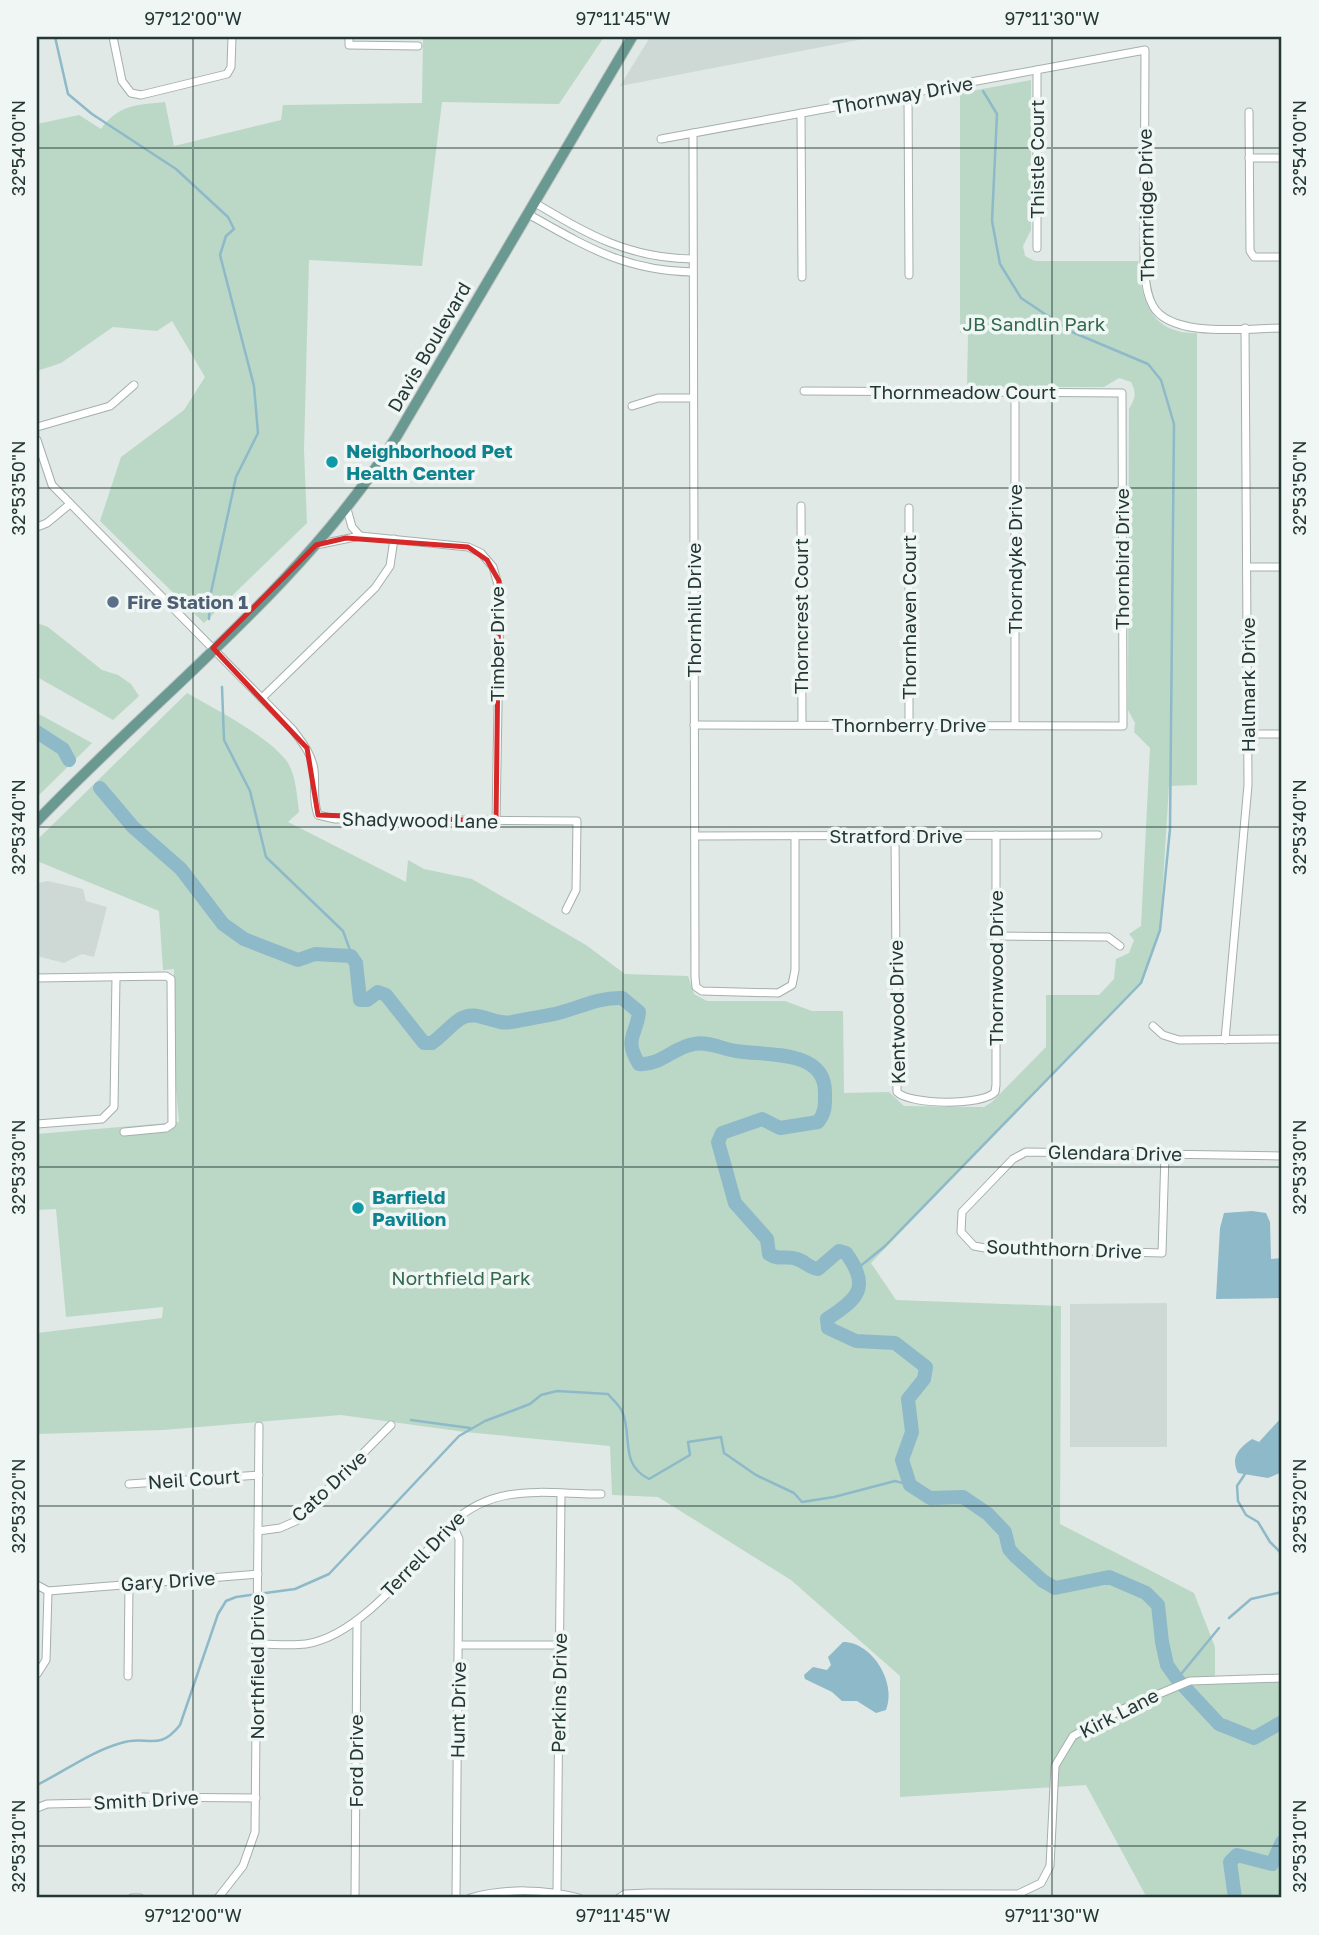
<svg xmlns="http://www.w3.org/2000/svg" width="1319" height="1935" viewBox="0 0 1319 1935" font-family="'Golos Text',sans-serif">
	<rect width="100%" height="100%" fill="#e0e9e6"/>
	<g fill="#ced9d5">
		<path d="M 650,37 L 874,37 L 620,86 Z"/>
		<path d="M 48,881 L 83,889 L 86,901 L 107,907 L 94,957 L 82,954 L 64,963 L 37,956 L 37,883 Z"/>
		<path d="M 1167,1303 L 1167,1447 L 1070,1447 L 1070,1304 Z"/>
	</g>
	<g fill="#bbd8c6">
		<path d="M 423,37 L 604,37 L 559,104 L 442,102 L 422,266 L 309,260 L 304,450 L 307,523 L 204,623 L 100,521 L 121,457 L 184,410 L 205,377 L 172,321 L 157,331 L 113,327 L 61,363 L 37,371 L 37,124 L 79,115 L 101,129 C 119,104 137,105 165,102 L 174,146 L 281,120 L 283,105 L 422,103 Z"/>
		<path d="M 1031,80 L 1031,230 L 1023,246 L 1025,256 L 1035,261 L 1138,261 C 1141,299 1150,334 1197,333 L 1197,785 L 1169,786 L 1160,930 L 1141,983 L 871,1263 L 896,1300 L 1061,1306 L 1060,1524 L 1194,1593 L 1215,1647 L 1215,1682 L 1282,1682 L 1282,1898 L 1147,1898 L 1086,1785 L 900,1797 L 900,1676 L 791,1580 L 658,1497 L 612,1495 L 610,1446 L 465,1432 L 341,1415 L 163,1430 L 37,1434 L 37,1333 L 162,1318 L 163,1307 L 66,1317 L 56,1209 L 37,1210 L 37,1134 L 179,1122 L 172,1044 L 174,969 L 163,970 L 159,911 L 37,861 L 37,840 L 187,693 C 215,709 270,737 288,763 C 296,776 297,797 299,812 L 288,822 L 406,882 L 408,860 L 424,869 L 472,879 L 586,945 L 625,974 L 688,976 L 694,994 L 707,1001 L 785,1001 L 812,1011 L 843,1011 L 844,1093 L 889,1092 L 904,1106 L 984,1107 L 992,1102 L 1046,1047 L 1046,995 L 1099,995 L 1114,979 L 1116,959 L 1129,953 L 1134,940 L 1129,934 L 1141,926 L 1150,748 L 1134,732 L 1135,723 L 1128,710 L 1129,409 C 1135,398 1137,394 1131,382 L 1119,378 L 1104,387 L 967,387 L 968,334 L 960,333 L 960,93 Z"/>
		<path d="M 37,623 L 48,627 L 102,670 L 118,675 L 131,684 L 139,696 L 113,720 L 37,677 Z"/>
		<path d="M 37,713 L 92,743 L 37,797 Z"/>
	</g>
	<g fill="#8eb9c8">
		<path d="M 1252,1211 L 1266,1213 L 1270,1222 L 1271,1259 L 1282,1258 L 1282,1298 L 1216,1299 L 1220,1228 L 1224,1213 Z"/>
		<path d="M 1282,1417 L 1282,1472 L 1268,1478 L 1238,1473 C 1230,1457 1239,1448 1252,1439 L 1259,1442 Z"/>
		<path d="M 843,1642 C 873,1642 897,1684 886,1710 L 876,1713 L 857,1701 L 842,1701 L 832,1692 L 805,1679 L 804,1675 L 813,1667 L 827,1670 L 831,1665 L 828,1657 Z"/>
	</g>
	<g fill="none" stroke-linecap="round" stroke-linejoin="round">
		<g stroke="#8eb9c8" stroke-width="2.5">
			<path d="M 55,37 L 68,94 L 92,114 L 176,169 L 228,217 L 234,229 L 226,236 L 220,255 L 254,386 L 258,433 L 236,477 L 210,597 L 209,619"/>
			<path d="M 222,687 L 224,740 L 250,791 L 266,857 L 343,931 L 354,961"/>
			<path d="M 858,1268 L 885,1246 L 1141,983 L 1160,930 L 1170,829 L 1174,424 L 1161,380 L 1148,364 L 1072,332 L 1021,298 L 1000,264 L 992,221 L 997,114 L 983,91"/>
			<path d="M 411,1420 L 470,1428"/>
			<path d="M 1245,1474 L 1237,1486 L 1238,1501 L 1246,1515 L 1258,1522 L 1270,1542 L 1282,1554"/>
			<path d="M 1229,1618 L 1251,1599 L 1282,1592"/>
			<path d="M 1177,1679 L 1219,1628"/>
			<path d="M 37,1785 C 65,1771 90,1752 121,1743 C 147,1734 158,1753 180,1725 L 218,1614 L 226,1601 L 236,1597 L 295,1589 L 329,1574 L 459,1436 L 485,1421 L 530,1404 L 541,1395 L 557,1391 L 608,1394 C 612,1399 619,1405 622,1411 C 633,1436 619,1464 649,1479 L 690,1455 L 688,1442 L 721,1437 L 724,1453 L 756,1475 L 794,1493 L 802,1502 L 834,1497 L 895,1481 L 910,1485"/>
		</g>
		<g stroke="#8eb9c8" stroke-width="14">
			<path d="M 37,732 L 63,749 L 69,760"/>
			<path d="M 100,788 L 133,827 L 181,869 L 223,924 L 244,939 L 298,960 L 315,954 L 351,956 L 356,963 L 360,1000 L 367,1000 L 378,992 L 386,995 L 424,1043 L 432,1043 C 442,1036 451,1025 460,1019 C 477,1008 494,1026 512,1022 C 526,1019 535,1018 549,1015 C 574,1011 595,997 622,998 L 639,1012 C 637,1035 623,1038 639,1064 C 660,1066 674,1047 694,1044 C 708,1041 722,1049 736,1051 C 766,1056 825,1049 825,1092 C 825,1104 826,1112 818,1122 L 780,1128 L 762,1119 L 722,1133 L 718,1142 L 735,1203 L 767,1239 L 769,1254 C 779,1261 787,1255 797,1259 C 806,1262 809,1268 818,1269 L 839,1251 L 846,1253 C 871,1287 858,1299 827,1319 L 828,1328 L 856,1341 L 895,1343 L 926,1367 L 924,1379 L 908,1399 L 912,1432 L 902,1460 L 910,1485 L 930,1498 L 963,1497 L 988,1514 L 1005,1532 L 1009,1549 L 1015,1556 L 1043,1581 L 1055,1588 L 1109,1577 L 1146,1593 L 1158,1605 L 1162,1642 L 1167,1665 L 1177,1679 L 1219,1724 L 1254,1738 L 1282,1722"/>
			<path d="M 1235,1898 L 1230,1862 L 1237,1855 L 1272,1864 L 1282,1842"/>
		</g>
		<g stroke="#a4b0ad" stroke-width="9">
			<g id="street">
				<path d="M 113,37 L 122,81 L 131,93 L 141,95 L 227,74 L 231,67 L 232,37"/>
				<path d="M 349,37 L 349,45 L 418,46"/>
				<path d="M 1037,70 L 1037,248"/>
				<path d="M 908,94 L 909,275"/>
				<path d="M 1249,112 L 1250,251 L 1254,257 L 1282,257"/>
				<path d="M 801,113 L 802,277"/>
				<path d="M 693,133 L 695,977 L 696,987 L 702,991 L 778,993 L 792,985 L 795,970 L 795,836"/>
				<path d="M 661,139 L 1145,50 L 1144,268 C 1146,281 1146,294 1153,306 C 1171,339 1249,328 1282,328"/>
				<path d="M 1249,158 L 1282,158"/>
				<path d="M 535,203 C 589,235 628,258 693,259"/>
				<path d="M 528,214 C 585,246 625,271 693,272"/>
				<path d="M 632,406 L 658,398 L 693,398"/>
				<path d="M 37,427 L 110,406 L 134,385"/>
				<path d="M 37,440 L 52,485 L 293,730 C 302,742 312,754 314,770 C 316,786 312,799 318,815 L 335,819 L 577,821 L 576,890 L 566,910"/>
				<path d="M 801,506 L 802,725"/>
				<path d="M 909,508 L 909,725"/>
				<path d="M 347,509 L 352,527 L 360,536"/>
				<path d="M 37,527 L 47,523 L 70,504"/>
				<path d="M 316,545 L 360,536 L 468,547 L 481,553 L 493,567 L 500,592 L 496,821"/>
				<path d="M 1247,567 L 1282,567"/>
				<path d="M 262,698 L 375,588 L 390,566 L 394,539"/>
				<path d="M 694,725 L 1123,726 L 1122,393 L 804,391"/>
				<path d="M 1015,725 L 1015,392"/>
				<path d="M 1248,734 L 1282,734"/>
				<path d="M 695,836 L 1098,835"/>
				<path d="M 895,836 L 897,1092 C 909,1105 983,1106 995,1092 L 996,1085 L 996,835"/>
				<path d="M 996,936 L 1108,937 L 1120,946"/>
				<path d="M 37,978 L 166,976 L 171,979 L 172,1124 L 166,1128 L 124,1132"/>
				<path d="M 1153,1026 L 1163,1035 L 1179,1040 L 1282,1039"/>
				<path d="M 1225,1040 L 1248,785 L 1245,328"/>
				<path d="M 37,1124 L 102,1119 L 114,1107 L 116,977"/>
				<path d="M 1165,1154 L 1162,1253 L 985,1248 L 974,1246 L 961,1232 L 962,1212 L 1013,1159 L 1026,1152 L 1282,1156"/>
				<path d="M 129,1484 L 259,1475"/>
				<path d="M 452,1523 L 459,1539 L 456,1898"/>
				<path d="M 258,1531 L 280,1528 L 296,1521 L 391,1425"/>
				<path d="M 37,1585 L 48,1591 L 258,1574"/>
				<path d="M 257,1644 C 273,1644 290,1646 306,1644 C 361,1636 414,1563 452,1523 C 496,1482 545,1494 601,1494"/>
				<path d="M 459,1645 L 559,1645"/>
				<path d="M 37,1674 L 46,1660 L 48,1591"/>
				<path d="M 128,1676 L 129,1584"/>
				<path d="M 37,1808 L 47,1804 L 97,1803 L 137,1797 L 256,1798"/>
				<path d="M 557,1892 L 561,1494"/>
				<path d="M 132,1898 L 140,1898"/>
				<path d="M 218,1898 L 243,1866 L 255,1832 L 259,1426"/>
				<path d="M 355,1898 L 357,1623"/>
				<path d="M 470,1898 C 504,1888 546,1889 579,1898"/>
				<path d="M 619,1898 L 625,1894 L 649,1893 L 1018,1894 L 1041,1883 L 1050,1866 L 1055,1766 L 1073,1736 L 1123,1709 L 1190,1681 L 1282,1678"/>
			</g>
		</g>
		<g stroke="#bdc3c2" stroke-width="12">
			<path id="primary" d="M 37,821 C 156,697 304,584 395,439 L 632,37"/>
		</g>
		<use href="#street" stroke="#fff" stroke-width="7"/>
		<use href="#primary" stroke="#6a9992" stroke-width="10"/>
	</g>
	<path fill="none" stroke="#d62828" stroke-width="5" stroke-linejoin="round" d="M 346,538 L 468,547 L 487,560 L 499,581 L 496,821 L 318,815 L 307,748 L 213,648 L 316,545 Z"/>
	<path fill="none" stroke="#233734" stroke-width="2" stroke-opacity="0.45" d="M 193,37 L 193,1898M 623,37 L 623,1898M 1052,37 L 1052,1898M 37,148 L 1282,148M 37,488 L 1282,488M 37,827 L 1282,827M 37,1167 L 1282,1167M 37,1506 L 1282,1506M 37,1846 L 1282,1846"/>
	<g fill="#0f9aa8" stroke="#f0f6f4" stroke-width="2.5">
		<circle cx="332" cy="462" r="7"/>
		<circle cx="358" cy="1208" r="7"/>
	</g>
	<circle fill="#5c6f8a" stroke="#f0f6f4" stroke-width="2.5" cx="113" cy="602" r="7"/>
	<g text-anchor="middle" stroke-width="7" stroke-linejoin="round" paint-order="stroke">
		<g font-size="19" fill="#233734" stroke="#f0f6f4">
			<text transform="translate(903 95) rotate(-10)" y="7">Thornway Drive</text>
			<text transform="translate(1037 159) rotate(-90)" y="7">Thistle Court</text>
			<text transform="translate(1146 205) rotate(-91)" y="7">Thornridge Drive</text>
			<text transform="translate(429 347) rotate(-60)" y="7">Davis Boulevard</text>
			<text x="963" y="399">Thornmeadow Court</text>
			<text transform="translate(1015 559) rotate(-90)" y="7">Thorndyke Drive</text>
			<text transform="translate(1122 559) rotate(-90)" y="7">Thornbird Drive</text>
			<text transform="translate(694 610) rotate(-90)" y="7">Thornhill Drive</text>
			<text transform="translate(801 616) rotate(-90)" y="7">Thorncrest Court</text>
			<text transform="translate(909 617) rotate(-90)" y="7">Thornhaven Court</text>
			<text transform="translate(497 644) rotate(-90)" y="7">Timber Drive</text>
			<text transform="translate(1248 685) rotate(-90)" y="7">Hallmark Drive</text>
			<text x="909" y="732">Thornberry Drive</text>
			<text transform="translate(420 820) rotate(1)" y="7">Shadywood Lane</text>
			<text x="896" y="843">Stratford Drive</text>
			<text transform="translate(996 968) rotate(-90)" y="7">Thornwood Drive</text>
			<text transform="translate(897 1012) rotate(-91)" y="7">Kentwood Drive</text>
			<text transform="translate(1115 1153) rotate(1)" y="7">Glendara Drive</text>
			<text transform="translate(1064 1249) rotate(2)" y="7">Souththorn Drive</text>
			<text transform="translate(194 1479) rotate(-4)" y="7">Neil Court</text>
			<text transform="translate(329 1486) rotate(-43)" y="7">Cato Drive</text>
			<text transform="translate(423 1554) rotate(-46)" y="7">Terrell Drive</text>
			<text transform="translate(168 1581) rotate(-4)" y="7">Gary Drive</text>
			<text transform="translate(257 1667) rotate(-90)" y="7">Northfield Drive</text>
			<text transform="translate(559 1693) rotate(-89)" y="7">Perkins Drive</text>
			<text transform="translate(458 1710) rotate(-89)" y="7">Hunt Drive</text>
			<text transform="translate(1119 1713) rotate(-27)" y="7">Kirk Lane</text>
			<text transform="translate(356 1761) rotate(-90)" y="7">Ford Drive</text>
			<text transform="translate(146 1800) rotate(-3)" y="7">Smith Drive</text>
		</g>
		<g font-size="19" fill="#32694d" stroke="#f0f6f4">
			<text x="1034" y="331">JB Sandlin Park</text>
			<text x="461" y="1285">Northfield Park</text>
		</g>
		<g font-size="19" font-weight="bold" fill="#0d838f" stroke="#f0f6f4" text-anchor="start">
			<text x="346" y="458">Neighborhood Pet<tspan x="346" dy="22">Health Center</tspan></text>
			<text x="372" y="1204">Barfield<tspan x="372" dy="22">Pavilion</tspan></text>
		</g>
		<g font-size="19" font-weight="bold" fill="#4e5e75" stroke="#f0f6f4" text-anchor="start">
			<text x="127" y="609">Fire Station 1</text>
		</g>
	</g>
	<rect width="1319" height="1935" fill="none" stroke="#f0f6f4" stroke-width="77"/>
	<rect x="38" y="38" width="1242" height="1858" fill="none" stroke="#233734" stroke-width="2.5"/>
	<g font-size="18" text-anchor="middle" fill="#233734">
		<text x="193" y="25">97°12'00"W</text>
		<text x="623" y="25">97°11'45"W</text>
		<text x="1052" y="25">97°11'30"W</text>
		<text transform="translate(19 148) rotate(-90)" y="6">32°54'00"N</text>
		<text transform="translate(1300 148) rotate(-90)" y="6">32°54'00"N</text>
		<text transform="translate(19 488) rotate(-90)" y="6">32°53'50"N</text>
		<text transform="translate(1300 488) rotate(-90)" y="6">32°53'50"N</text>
		<text transform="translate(19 827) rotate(-90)" y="6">32°53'40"N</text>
		<text transform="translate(1300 827) rotate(-90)" y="6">32°53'40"N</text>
		<text transform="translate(19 1167) rotate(-90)" y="6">32°53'30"N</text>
		<text transform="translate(1300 1167) rotate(-90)" y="6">32°53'30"N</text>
		<text transform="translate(19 1506) rotate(-90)" y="6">32°53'20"N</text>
		<text transform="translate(1300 1506) rotate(-90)" y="6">32°53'20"N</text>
		<text transform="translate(19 1846) rotate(-90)" y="6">32°53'10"N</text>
		<text transform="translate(1300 1846) rotate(-90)" y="6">32°53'10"N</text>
		<text x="193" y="1922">97°12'00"W</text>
		<text x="623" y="1922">97°11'45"W</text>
		<text x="1052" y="1922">97°11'30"W</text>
	</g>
</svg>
